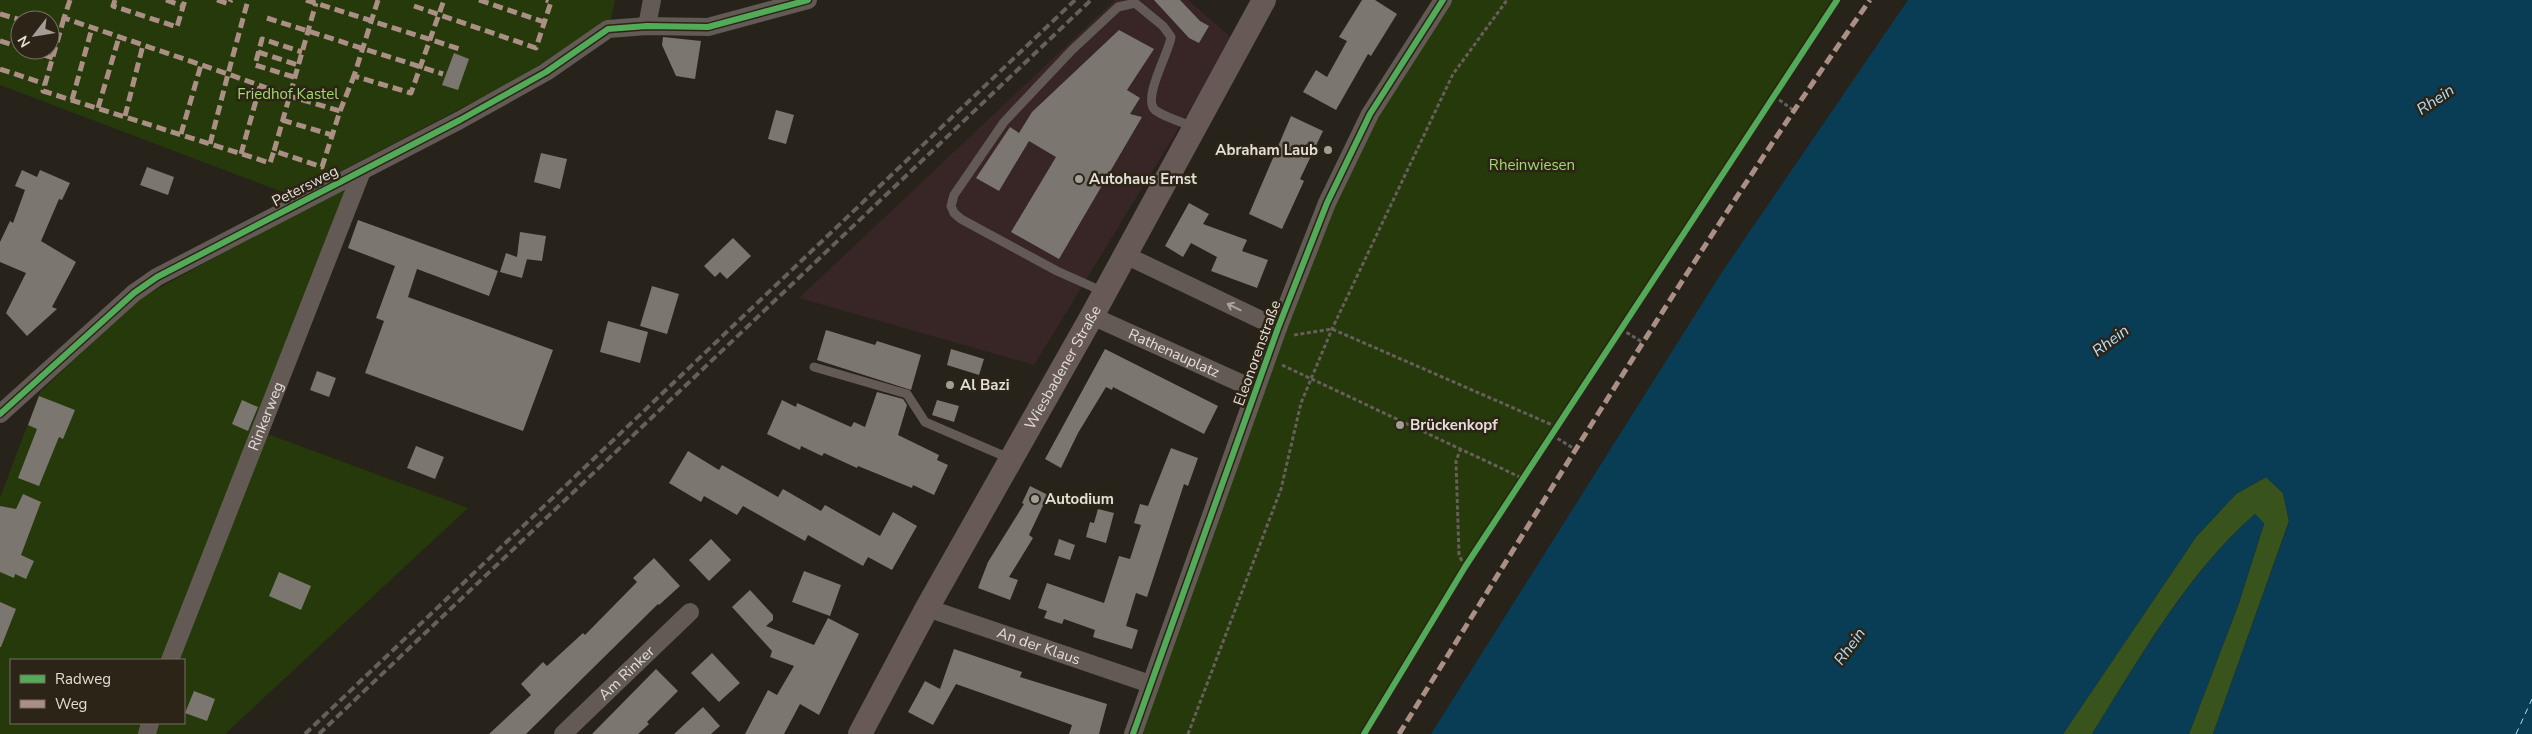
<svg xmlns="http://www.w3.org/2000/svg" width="2532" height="734" viewBox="0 0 2532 734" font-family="'Nunito Sans',sans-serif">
	<rect width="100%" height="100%" fill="#27231b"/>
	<path fill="#372625" d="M 1115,0 L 1188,0 L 1233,39 L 1034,365 L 799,298 Z"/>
	<g fill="#25390b" fill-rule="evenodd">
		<path d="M 0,0 L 615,0 L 610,24 L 544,65 L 293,196 L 0,85 ZM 20,20 L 50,20 L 50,50 L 20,50 Z"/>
		<path d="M 1443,0 L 1837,0 L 1465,567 L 1364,734 L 1133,734 L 1327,203 Z"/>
		<path d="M 350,184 L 262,432 L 468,508 L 225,734 L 0,734 L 0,498 L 40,392 L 139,299 ZM 11,660 L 184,660 L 184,723 L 11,723 Z"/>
	</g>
	<path fill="#38531b" d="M 2266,477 L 2283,493 L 2289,521 L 2213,734 L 2189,734 L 2239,603 L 2264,524 L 2255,514 C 2188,572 2139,659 2092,734 L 2063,734 L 2196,537 L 2236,494 Z"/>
	<g fill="#093c55">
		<path d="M 1908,0 L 2532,0 L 2532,734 L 2213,734 L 2289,522 L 2283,493 L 2266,477 L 2236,494 L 2196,537 L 2063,734 L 1431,734 L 1724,269 Z"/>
		<path d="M 2255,514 L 2264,523 L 2239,603 L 2189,734 L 2092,734 C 2140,658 2188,573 2255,514 Z"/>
	</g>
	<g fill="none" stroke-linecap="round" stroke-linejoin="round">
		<path stroke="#b3defc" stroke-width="1" stroke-dasharray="6 5" stroke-linecap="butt" d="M 2516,734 L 2532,699"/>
	</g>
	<g fill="#7b7770">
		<path d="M 1154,0 L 1180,0 L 1200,21 L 1209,26 L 1199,43 L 1189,38 Z"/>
		<path d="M 1362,0 L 1375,0 L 1397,14 L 1371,56 L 1368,54 L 1336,110 L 1303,92 L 1316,70 L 1327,77 L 1347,41 L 1339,37 Z"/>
		<path d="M 1119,30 L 1154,49 L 1127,90 L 1140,98 L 1130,114 L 1142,117 L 1059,259 L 1011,232 L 1056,157 L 1029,141 L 999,191 L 976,178 L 1010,127 L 1019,133 L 1032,112 Z"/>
		<path d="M 663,37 L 701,41 L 695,79 L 676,76 L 662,45 Z"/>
		<path d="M 454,53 L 469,59 L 458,90 L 442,85 Z"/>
		<path d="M 776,110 L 794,115 L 786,144 L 768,139 Z"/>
		<path d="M 1291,116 L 1323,131 L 1300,179 L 1304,181 L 1282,229 L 1249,214 Z"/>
		<path d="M 541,153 L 567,159 L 560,189 L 534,182 Z"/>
		<path d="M 147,167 L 174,177 L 168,195 L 140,185 Z"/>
		<path d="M 22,170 L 37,177 L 40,170 L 70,183 L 62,200 L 59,199 L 41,241 L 76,262 L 52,307 L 57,309 L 27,336 L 6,313 L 26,273 L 0,262 L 0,242 L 10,221 L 13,223 L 25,190 L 15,186 Z"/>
		<path d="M 1189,203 L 1209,214 L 1203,224 L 1247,240 L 1242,251 L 1268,260 L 1257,288 L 1211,271 L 1217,257 L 1191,243 L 1183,257 L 1165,246 Z"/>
		<path d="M 358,220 L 498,271 L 489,296 L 417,269 L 408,297 L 553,350 L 523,431 L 365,373 L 384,321 L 376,318 L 395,266 L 348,248 Z"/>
		<path d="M 520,232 L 546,236 L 542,261 L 525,259 L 527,259 L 522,278 L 500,272 L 506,253 L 517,257 Z"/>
		<path d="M 733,238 L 751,256 L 727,279 L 720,272 L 715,277 L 704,266 Z"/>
		<path d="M 652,286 L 679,294 L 667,334 L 640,326 Z"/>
		<path d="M 608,321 L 648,332 L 640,363 L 600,352 Z"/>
		<path d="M 826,330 L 875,345 L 877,341 L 921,355 L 911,390 L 817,360 Z"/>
		<path d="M 951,349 L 984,359 L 979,375 L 947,365 Z"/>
		<path d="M 1105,349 L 1218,406 L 1204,434 L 1113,387 L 1112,390 L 1106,387 L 1078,433 L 1061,468 L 1045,459 Z"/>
		<path d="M 317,371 L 336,378 L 329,397 L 310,390 Z"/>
		<path d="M 877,392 L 903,399 L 907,405 L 898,435 L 939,455 L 937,460 L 948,465 L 934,495 L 913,485 L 912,488 L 858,466 L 857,468 L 824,453 L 822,456 L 801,446 L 800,450 L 767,434 L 782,400 L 796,407 L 797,403 L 851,427 L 854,422 L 865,427 Z"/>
		<path d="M 39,396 L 75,410 L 63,439 L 59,437 L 39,486 L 18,478 L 37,429 L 28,425 Z"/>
		<path d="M 242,400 L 258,407 L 248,431 L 232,424 Z"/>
		<path d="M 937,400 L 959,406 L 954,422 L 932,415 Z"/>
		<path d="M 416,446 L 444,457 L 435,479 L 407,468 Z"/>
		<path d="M 1171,448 L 1198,458 L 1188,486 L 1184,484 L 1147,597 L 1136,593 L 1126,626 L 1138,630 L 1132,649 L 1093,637 L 1095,630 L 1064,619 L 1062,624 L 1044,618 L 1047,611 L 1038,608 L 1047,583 L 1104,603 L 1119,556 L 1130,559 L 1141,525 L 1134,523 L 1140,504 L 1148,506 Z"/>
		<path d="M 688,451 L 719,470 L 722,465 L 778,497 L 783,489 L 821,511 L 825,505 L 880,536 L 893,512 L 917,526 L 892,570 L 868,557 L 863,566 L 808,535 L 805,541 L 743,506 L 737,515 L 704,496 L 701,502 L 669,483 Z"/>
		<path d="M 1030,486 L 1048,495 L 1029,535 L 1033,538 L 1009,577 L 1018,580 L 1010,600 L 978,588 L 988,562 L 1024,504 L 1022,503 Z"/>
		<path d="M 23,494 L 41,502 L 21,555 L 34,561 L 26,579 L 15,574 L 14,578 L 0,572 L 0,506 L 16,509 Z"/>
		<path d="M 1098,509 L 1114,513 L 1106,543 L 1086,537 L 1090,522 L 1094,523 Z"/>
		<path d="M 711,539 L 731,560 L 709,581 L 689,560 Z"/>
		<path d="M 1059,539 L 1075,545 L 1070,560 L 1054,555 Z"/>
		<path d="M 654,558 L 680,586 L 659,605 L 658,604 L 526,734 L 489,734 L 531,695 L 521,684 L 543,662 L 547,666 L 583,633 L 585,635 L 637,582 L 633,578 Z"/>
		<path d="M 804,571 L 841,585 L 830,616 L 792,602 Z"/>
		<path d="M 279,572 L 311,586 L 301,610 L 269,596 Z"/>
		<path d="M 750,590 L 773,615 L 773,620 L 766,626 L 814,645 L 828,618 L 859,634 L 819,715 L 800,704 L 784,734 L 745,734 L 768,690 L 777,695 L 794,666 L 770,657 L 772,651 L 732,607 Z"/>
		<path d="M 0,602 L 16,609 L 1,647 L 0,647 Z"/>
		<path d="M 954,649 L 1022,672 L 1020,677 L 1107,704 L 1099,734 L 1069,734 L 1072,725 L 956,684 L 933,725 L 908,712 L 925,681 L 940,689 Z"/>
		<path d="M 712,653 L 740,683 L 719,702 L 691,673 Z"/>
		<path d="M 656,669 L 678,691 L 647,722 L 649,724 L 638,734 L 592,734 Z"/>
		<path d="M 194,691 L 215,699 L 207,721 L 185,713 Z"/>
		<path d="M 703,707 L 720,726 L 711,734 L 674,734 Z"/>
	</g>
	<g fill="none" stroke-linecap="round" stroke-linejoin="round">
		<g stroke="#685e5b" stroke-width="3" stroke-dasharray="4 2.5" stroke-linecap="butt">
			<path d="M 1774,96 L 1793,110"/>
			<path d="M 1621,329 L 1642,342"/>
			<path d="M 1294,335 L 1332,329 L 1557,427"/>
			<path d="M 1282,365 L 1524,479"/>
			<path d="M 1552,435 L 1576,450"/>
			<path d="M 1461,448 L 1456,461 L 1459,555 L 1465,567"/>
			<path d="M 1188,734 L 1281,489 L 1301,403 L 1332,329 L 1453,74 L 1507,0"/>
		</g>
		<g stroke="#635955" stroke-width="9">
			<path d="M 1104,292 L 1057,271 L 961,219 L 954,213 L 951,206 L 954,195 L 1004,122 L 1072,50 L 1118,7 L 1135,3 L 1163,26 L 1171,37 C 1169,53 1142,98 1155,110 C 1162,116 1184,123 1194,127"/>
			<path d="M 814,367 L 907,394 L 925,422 L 1011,459"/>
		</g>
		<g stroke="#635955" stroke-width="18">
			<path d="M 647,26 L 652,0"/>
			<path d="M 1125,255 L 1278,328"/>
			<path id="s1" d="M 1092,316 L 1256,390"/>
			<path d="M 0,414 L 134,293 L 157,277 L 460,120 L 546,72 L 608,29 L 647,26 L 708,27 L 808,0"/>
			<path id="s2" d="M 927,608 L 1150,684"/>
			<path id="s3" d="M 170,660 L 362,171"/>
			<path d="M 147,734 L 150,723"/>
			<path id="s4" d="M 563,734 L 690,612"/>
			<path d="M 1133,734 L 1278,328 L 1327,203 L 1370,114 L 1443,0"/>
		</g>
		<path stroke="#675a56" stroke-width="24" id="s5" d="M 860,734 L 927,608 L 1092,316 L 1264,0"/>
		<g stroke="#675f5b" stroke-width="4" stroke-dasharray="8 4" stroke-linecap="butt">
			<path d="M 305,734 L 1075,0"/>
			<path d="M 319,734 L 1091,0"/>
		</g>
		<g stroke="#ac8f84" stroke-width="5" stroke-dasharray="10 5" stroke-linecap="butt">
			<path d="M 70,0 L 64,18 L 228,74 L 248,0"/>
			<path d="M 115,0 L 113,6 L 177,27 L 185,0"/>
			<path d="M 166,0 L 183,6"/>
			<path d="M 217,0 L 229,4 L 231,0"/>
			<path d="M 306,0 L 463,50"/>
			<path d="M 378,0 L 354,76 L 411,93 L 444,0"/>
			<path d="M 479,0 L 544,22"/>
			<path d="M 414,6 L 536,48 L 551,2 L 546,0"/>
			<path d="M 0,14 L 21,20"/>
			<path d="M 64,18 L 43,91 L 270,163 L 274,151"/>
			<path d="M 267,18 L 443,74"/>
			<path d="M 0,41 L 20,47"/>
			<path d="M 29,50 L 53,58"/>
			<path d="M 258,52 L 298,65"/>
			<path d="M 0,69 L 45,84"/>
			<path d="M 294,77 L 255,65 L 262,39 L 302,52"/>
			<path d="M 72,100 L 92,28"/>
			<path d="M 98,108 L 119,37"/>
			<path d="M 340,111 L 354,76"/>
			<path d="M 125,116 L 143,45"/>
			<path d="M 282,120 L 332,135"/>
			<path d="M 181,134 L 201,65"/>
			<path d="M 210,144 L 228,74 L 289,96 L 340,111 L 322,167 L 274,151 L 316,3"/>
			<path d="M 241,154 L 260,86"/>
			<path d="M 1399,734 C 1553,487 1703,238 1870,0"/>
		</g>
		<g stroke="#2c2416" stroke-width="9">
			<g id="cycleway">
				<path d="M 0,414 L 134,293 L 157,277 L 460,120 L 546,72 L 608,29 L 647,26 L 708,27 L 808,0"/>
				<path d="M 1133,734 L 1278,328 L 1327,203 L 1370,114 L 1443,0"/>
				<path d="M 1364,734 L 1465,567 L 1837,0"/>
			</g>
		</g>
		<use href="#cycleway" stroke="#51ab58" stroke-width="6"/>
	</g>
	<defs><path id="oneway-shaft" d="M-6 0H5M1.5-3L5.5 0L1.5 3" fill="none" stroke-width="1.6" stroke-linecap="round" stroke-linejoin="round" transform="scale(1.25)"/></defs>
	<use stroke="#aaa39c" href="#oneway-shaft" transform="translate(1234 307) rotate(-154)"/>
	<g fill="#a29d95" stroke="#2c2416" stroke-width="2">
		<circle cx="1328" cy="150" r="5"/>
		<circle cx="1079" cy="179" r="5"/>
		<circle cx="950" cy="385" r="5"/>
		<circle cx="1400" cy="425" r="5"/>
		<circle cx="1035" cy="499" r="5"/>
	</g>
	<g text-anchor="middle" stroke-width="5" stroke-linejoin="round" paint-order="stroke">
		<g font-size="15" fill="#a2db6e" stroke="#2c2416">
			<text x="288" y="99">Friedhof Kastel</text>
			<text x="1532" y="170">Rheinwiesen</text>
		</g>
		<g font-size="15" font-weight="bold" fill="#e4dfd6" stroke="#2c2416" text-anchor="start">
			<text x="1318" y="155" text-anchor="end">Abraham Laub</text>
			<text x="1089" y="184">Autohaus Ernst</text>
			<text x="960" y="390">Al Bazi</text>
			<text x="1410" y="430">Brückenkopf</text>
			<text x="1045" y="504">Autodium</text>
		</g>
		<g font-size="15" fill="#e4dfd6" stroke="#2c2416">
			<text transform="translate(305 186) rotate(-27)" y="5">Petersweg</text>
			<text dy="5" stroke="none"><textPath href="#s1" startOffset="90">Rathenauplatz</textPath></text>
			<text transform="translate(1257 353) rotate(-70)" y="5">Eleonorenstraße</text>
			<text dy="5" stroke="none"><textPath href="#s5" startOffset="419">Wiesbadener Straße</textPath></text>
			<text dy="5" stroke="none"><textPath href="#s3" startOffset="262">Rinkerweg</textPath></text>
			<text dy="5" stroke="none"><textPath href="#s2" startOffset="118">An der Klaus</textPath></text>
			<text dy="5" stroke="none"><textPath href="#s4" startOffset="88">Am Rinker</textPath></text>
		</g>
		<g font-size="16" font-style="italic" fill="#b3defc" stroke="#2c2416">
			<text transform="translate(2435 99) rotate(-34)" y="6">Rhein</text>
			<text transform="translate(2110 340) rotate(-37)" y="6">Rhein</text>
			<text transform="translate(1849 646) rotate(-54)" y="6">Rhein</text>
		</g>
	</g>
	<rect x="10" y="659" width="175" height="65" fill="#2c2416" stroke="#766f63"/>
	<rect x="20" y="675" width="25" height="8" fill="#51ab58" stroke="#766f63"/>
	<text x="55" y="684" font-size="15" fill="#e4dfd6">Radweg</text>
	<rect x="20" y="700" width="25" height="8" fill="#ac8f84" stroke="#766f63"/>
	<text x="55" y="709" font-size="15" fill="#e4dfd6">Weg</text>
	<g transform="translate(35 35) rotate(239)"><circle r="24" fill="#2c2416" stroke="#766f63"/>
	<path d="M0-4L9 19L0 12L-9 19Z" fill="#a29d95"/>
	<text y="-8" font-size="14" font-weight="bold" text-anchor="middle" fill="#e4dfd6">N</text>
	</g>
</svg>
